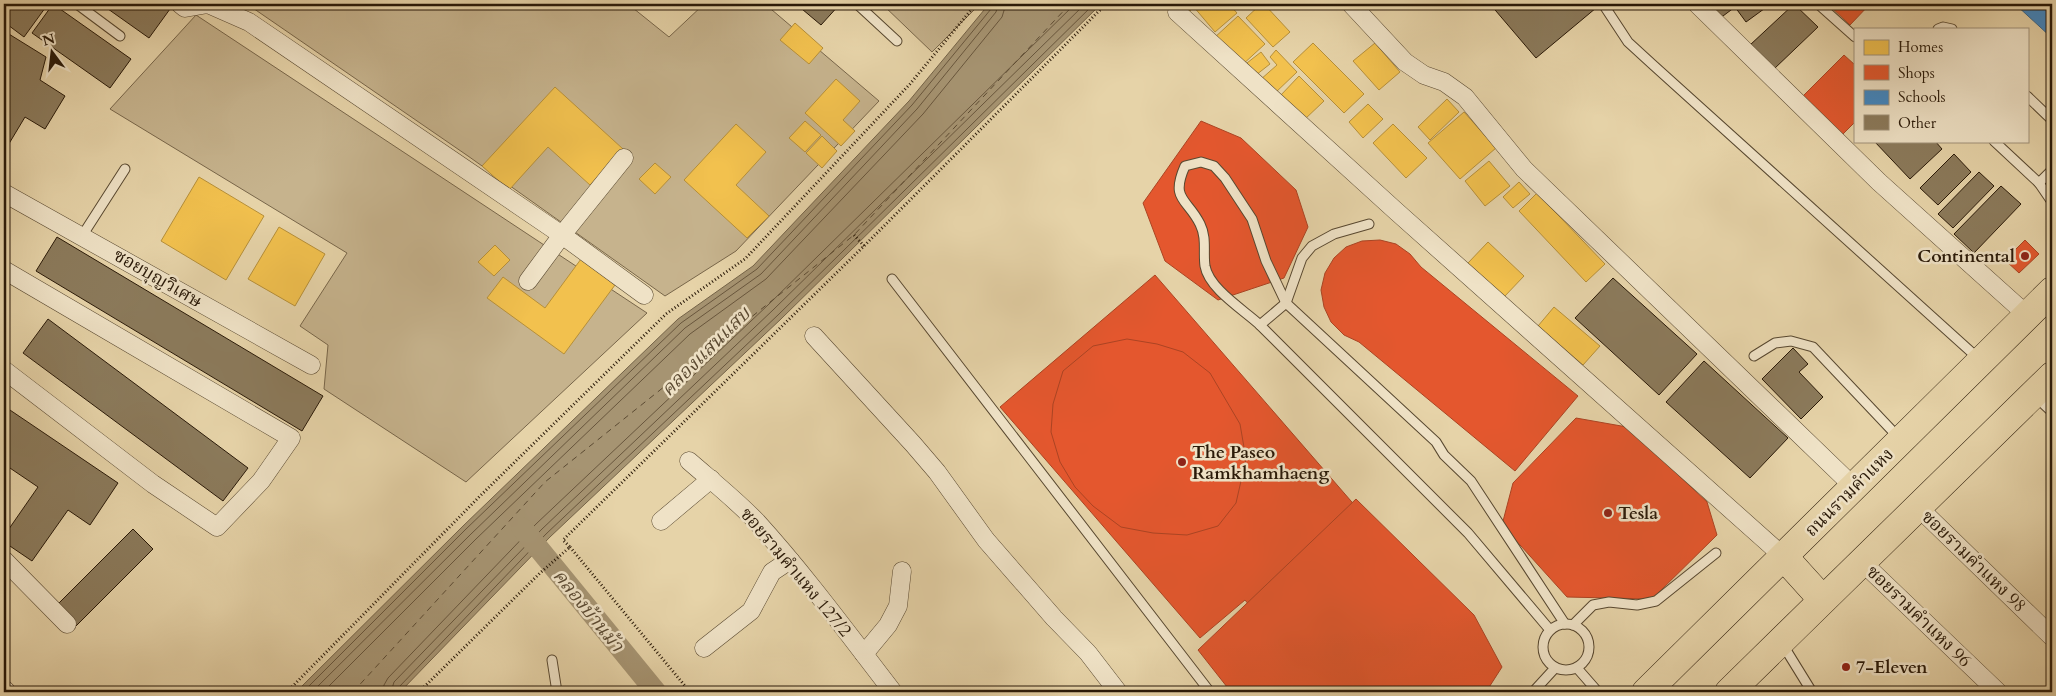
<svg xmlns="http://www.w3.org/2000/svg" width="2056" height="696" viewBox="0 0 2056 696" font-family="Cardo,'Noto Serif Thai',serif">
	<rect width="100%" height="100%" fill="#e6d3a8"/>
	<filter id="stains"><feTurbulence type="fractalNoise" baseFrequency=".004" numOctaves="4"/><feColorMatrix values="0 0 0 0 .2 0 0 0 0 .09 0 0 0 0 .02 0 0 0 .5 -.17"/></filter>
	<radialGradient id="worn" r=".72"><stop offset=".6" stop-color="#630" stop-opacity="0"/><stop offset="1" stop-color="#630" stop-opacity=".3"/></radialGradient>
	<g fill="#c6b38d" stroke="#78664a">
		<path d="M 247,4 L 628,4 L 669,37 L 704,4 L 765,4 L 879,101 L 736,251 L 665,296 L 468,156 Z"/>
		<path d="M 882,4 L 980,4 L 932,52 Z"/>
		<path d="M 196,15 L 647,313 L 466,482 L 324,389 L 328,345 L 300,326 L 347,253 L 110,109 Z"/>
	</g>
	<path fill="#a69472" stroke="#746348" d="M 989,4 L 1101,4 L 781,319 L 550,537 L 400,692 L 296,692 L 463,526 L 678,319 L 753,266 L 909,101 Z"/>
	<g fill="#f2c14e" stroke="#b68f39">
		<path d="M 1175,4 L 1189,4 L 1192,9 L 1184,16 Z"/>
		<path d="M 1195,4 L 1229,4 L 1237,13 L 1215,32 L 1193,6 Z"/>
		<path d="M 1261,4 L 1264,4 L 1290,32 L 1273,47 L 1246,18 Z"/>
		<path d="M 1238,16 L 1265,44 L 1241,66 L 1214,38 Z"/>
		<path d="M 795,23 L 823,48 L 809,64 L 780,40 Z"/>
		<path d="M 1313,43 L 1364,94 L 1344,113 L 1293,62 Z"/>
		<path d="M 1375,43 L 1400,72 L 1379,90 L 1353,61 Z"/>
		<path d="M 1276,50 L 1297,72 L 1274,94 L 1260,80 L 1277,65 L 1270,57 Z"/>
		<path d="M 1261,52 L 1270,64 L 1256,75 L 1247,63 Z"/>
		<path d="M 1299,76 L 1324,101 L 1304,120 L 1280,96 Z"/>
		<path d="M 836,79 L 860,101 L 843,120 L 855,131 L 841,146 L 805,113 Z"/>
		<path d="M 555,87 L 623,149 L 590,185 L 548,147 L 509,190 L 482,166 Z"/>
		<path d="M 1447,99 L 1459,112 L 1430,140 L 1418,127 Z"/>
		<path d="M 1368,104 L 1383,119 L 1363,138 L 1349,122 Z"/>
		<path d="M 1464,112 L 1496,148 L 1460,179 L 1428,143 Z"/>
		<path d="M 805,121 L 821,135 L 805,152 L 789,138 Z"/>
		<path d="M 736,124 L 766,152 L 736,185 L 769,216 L 747,238 L 684,180 Z"/>
		<path d="M 1393,124 L 1427,158 L 1406,178 L 1373,143 Z"/>
		<path d="M 822,136 L 837,151 L 822,168 L 806,153 Z"/>
		<path d="M 1489,161 L 1510,186 L 1485,206 L 1465,181 Z"/>
		<path d="M 655,163 L 671,177 L 655,194 L 639,179 Z"/>
		<path d="M 199,177 L 264,216 L 226,280 L 161,241 Z"/>
		<path d="M 1519,182 L 1530,194 L 1513,208 L 1503,197 Z"/>
		<path d="M 1537,193 L 1605,264 L 1586,282 L 1519,211 Z"/>
		<path d="M 279,227 L 325,254 L 295,306 L 248,279 Z"/>
		<path d="M 1488,242 L 1524,276 L 1504,297 L 1468,263 Z"/>
		<path d="M 495,245 L 510,260 L 494,276 L 478,262 Z"/>
		<path d="M 581,259 L 615,285 L 564,354 L 487,298 L 503,277 L 545,308 Z"/>
		<path d="M 1554,307 L 1600,346 L 1583,365 L 1538,326 Z"/>
	</g>
	<g fill="#e4572e" stroke="#ac4423">
		<path d="M 1828,4 L 1870,4 L 1850,25 Z"/>
		<path d="M 1844,55 L 1855,65 L 1855,122 L 1841,136 L 1802,97 Z"/>
		<path d="M 1201,121 L 1241,138 L 1296,190 L 1308,227 L 1284,278 L 1218,300 L 1165,261 L 1143,203 Z"/>
		<path d="M 1380,240 L 1396,244 L 1410,254 L 1421,267 L 1578,396 L 1515,471 L 1359,342 L 1344,335 L 1331,322 L 1324,307 L 1321,290 L 1325,273 L 1334,258 L 1346,247 L 1362,241 Z"/>
		<path d="M 2025,240 L 2039,254 L 2019,273 L 2005,260 Z"/>
		<path d="M 1155,275 L 1364,516 L 1254,611 L 1245,600 L 1200,638 L 1000,407 Z"/>
		<path d="M 1127,339 L 1157,344 L 1183,352 L 1210,373 L 1240,424 L 1246,459 L 1236,503 L 1218,526 L 1187,535 L 1153,533 L 1121,527 L 1093,506 L 1075,487 L 1060,462 L 1051,432 L 1053,404 L 1063,371 L 1093,346 Z"/>
		<path d="M 1576,418 L 1627,427 L 1707,502 L 1717,535 L 1652,599 L 1567,597 L 1502,525 L 1513,483 Z"/>
		<path d="M 1356,499 L 1474,615 L 1502,667 L 1486,692 L 1231,692 L 1198,650 Z"/>
	</g>
	<path fill="#3f88c5" stroke="#38678c" d="M 2015,4 L 2052,4 L 2052,38 Z"/>
	<g fill="none" stroke-linecap="round" stroke-linejoin="round">
		<g stroke="#68563d" stroke-width="1">
			<path d="M 303,692 L 466,529 L 681,323 L 757,269 L 912,105 L 991,9 L 992,4"/>
			<path d="M 312,692 L 471,534 L 685,328 L 761,274 L 917,109 L 996,12 L 998,4"/>
			<path d="M 323,692 L 476,539 L 690,334 L 766,279 L 923,114 L 1002,17 L 1006,4"/>
			<path d="M 383,692 L 384,685 L 388,678 L 536,524 L 768,305 L 1075,4"/>
			<path d="M 391,692 L 394,682 L 542,529 L 773,310 L 1085,4"/>
			<path d="M 397,692 L 399,687 L 546,534 L 778,315 L 1094,4"/>
		</g>
		<path stroke="#a69472" stroke-width="21" d="M 522,528 L 656,692"/>
		<path stroke="#5b4a32" stroke-width="1" stroke-dasharray="6 5" stroke-linecap="butt" d="M 353,692 L 545,482 L 854,235 L 1070,4"/>
	</g>
	<g fill="#8b7a5b" stroke="#291908">
		<path d="M 4,4 L 48,4 L 24,37 L 4,22 Z"/>
		<path d="M 53,4 L 131,59 L 110,88 L 32,33 Z"/>
		<path d="M 101,4 L 163,4 L 170,9 L 149,38 Z"/>
		<path d="M 796,4 L 840,4 L 821,25 Z"/>
		<path d="M 1490,4 L 1593,4 L 1596,8 L 1536,58 Z"/>
		<path d="M 1707,4 L 1766,4 L 1768,6 L 1746,22 L 1735,7 L 1719,19 Z"/>
		<path d="M 1794,4 L 1818,27 L 1774,69 L 1750,45 Z"/>
		<path d="M 4,31 L 46,57 L 40,80 L 65,96 L 45,129 L 25,117 L 4,152 Z"/>
		<path d="M 1874,141 L 1935,141 L 1942,149 L 1910,179 Z"/>
		<path d="M 1954,154 L 1971,172 L 1938,205 L 1920,188 Z"/>
		<path d="M 1979,172 L 1994,186 L 1953,228 L 1938,214 Z"/>
		<path d="M 2001,186 L 2021,204 L 1974,253 L 1954,234 Z"/>
		<path d="M 57,237 L 323,396 L 302,431 L 36,271 Z"/>
		<path d="M 1613,278 L 1697,354 L 1659,395 L 1575,318 Z"/>
		<path d="M 48,319 L 248,468 L 223,501 L 23,353 Z"/>
		<path d="M 1793,348 L 1808,364 L 1799,372 L 1823,397 L 1801,419 L 1762,379 Z"/>
		<path d="M 1704,361 L 1788,438 L 1750,478 L 1666,402 Z"/>
		<path d="M 4,406 L 118,483 L 90,525 L 68,510 L 32,561 L 4,542 L 4,536 L 38,487 L 4,464 Z"/>
		<path d="M 133,529 L 153,549 L 74,628 L 54,608 Z"/>
	</g>
	<g fill="none" stroke-linecap="round" stroke-linejoin="round">
		<g stroke="#584830" stroke-width="11">
			<g id="lane">
				<path d="M 77,4 L 120,36"/>
				<path d="M 857,4 L 897,41"/>
				<path d="M 1603,4 L 1628,42 L 1652,64 L 1980,360"/>
				<path d="M 1818,4 L 1855,37"/>
				<path d="M 1938,29 L 1943,27 L 1952,29"/>
				<path d="M 2027,96 L 2052,120"/>
				<path d="M 1994,141 L 2039,183 L 2052,202"/>
				<path d="M 2039,183 L 2052,170"/>
				<path d="M 1369,224 L 1334,234 L 1312,246 L 1302,258 L 1286,303 L 1260,325 L 1468,533 L 1550,630"/>
				<path d="M 82,236 L 125,169"/>
				<path d="M 892,279 L 1210,692"/>
				<path d="M 1260,325 C 1244,310 1209,289 1205,266 C 1203,252 1207,238 1200,224 C 1187,198 1170,200 1185,166 L 1201,162 L 1214,166 L 1225,178 L 1252,219 L 1266,261 L 1286,303 L 1436,442 L 1444,455 L 1471,481 L 1565,624"/>
				<path d="M 1754,356 L 1775,343 L 1791,341 L 1813,347 L 1900,439"/>
				<path d="M 2036,397 L 2052,412"/>
				<circle cx="1566" cy="647" r="23"/>
				<path d="M 1573,625 L 1593,605 L 1609,602 L 1637,605 L 1656,601 L 1716,553"/>
				<path d="M 1783,645 L 1812,692"/>
				<path d="M 552,660 L 557,692"/>
				<path d="M 1577,668 L 1598,692"/>
				<path d="M 1533,692 L 1555,668"/>
			</g>
		</g>
		<g stroke="#584830" stroke-width="19">
			<g id="street">
				<path d="M 180,4 L 185,8 L 208,4 L 249,22 L 562,235 L 624,158"/>
				<path d="M 1351,4 L 1405,62 L 1424,75 L 1444,82 L 1465,97 L 1524,169 L 1854,487"/>
				<path d="M 1697,4 L 1879,182 L 2027,315"/>
				<path d="M 1177,12 L 1397,212 L 1784,557"/>
				<path d="M 4,193 L 311,365"/>
				<path d="M 4,270 L 291,438 L 261,481 L 217,527 L 153,484 L 4,370"/>
				<path d="M 528,281 L 562,235 L 644,295"/>
				<path d="M 814,336 L 913,444 L 937,472 L 986,540 L 1054,618 L 1088,653 L 1118,692"/>
				<path d="M 689,461 C 712,481 736,500 757,522 C 806,576 849,635 893,692"/>
				<path d="M 1918,507 L 2052,637"/>
				<path d="M 661,521 L 711,479"/>
				<path d="M 4,560 L 67,624"/>
				<path d="M 1861,561 L 1998,692"/>
				<path d="M 704,648 L 751,611 L 772,572 L 790,560"/>
				<path d="M 864,654 L 888,625 L 898,606 L 902,571"/>
				<path d="M 4,689 L 7,692"/>
			</g>
		</g>
		<g stroke="#291908" stroke-width="29">
			<g id="primary">
				<path d="M 1784,557 L 1822,599"/>
				<path d="M 1646,692 L 2052,291"/>
				<path d="M 1729,692 L 2052,376"/>
			</g>
		</g>
		<g stroke="#291908" stroke-width="3" stroke-dasharray="1 2.5" stroke-linecap="butt">
			<path d="M 854,235 L 864,246"/>
			<path d="M 570,547 L 690,692"/>
			<path d="M 287,692 L 478,498 L 666,314 L 745,259 L 910,84 L 976,4"/>
			<path d="M 419,692 L 540,573 L 570,547 L 563,540 L 864,246 L 1106,4"/>
		</g>
		<use href="#lane" stroke="#efe2c6" stroke-width="9"/>
		<use href="#street" stroke="#efe2c6" stroke-width="18"/>
		<use href="#primary" stroke="#e6d3a8" stroke-width="28"/>
	</g>
	<g fill="#8f2418" stroke="#efe2c6" stroke-width="2">
		<circle cx="2025" cy="256" r="5"/>
		<circle cx="1182" cy="462" r="5"/>
		<circle cx="1608" cy="513" r="5"/>
		<circle cx="1846" cy="667" r="5"/>
	</g>
	<g text-anchor="middle" stroke-width="5" stroke-linejoin="round" paint-order="stroke">
		<g font-size="18" font-weight="bold" fill="#291908" stroke="#efe2c6" text-anchor="start">
			<text x="2015" y="262" text-anchor="end">Continental</text>
			<text x="1192" y="458">The Paseo<tspan x="1192" dy="21">Ramkhamhaeng</tspan></text>
			<text x="1618" y="519">Tesla</text>
			<text x="1856" y="673">7-Eleven</text>
		</g>
		<g font-size="18" fill="#291908" stroke="#efe2c6">
			<text transform="translate(158 278) rotate(30)" y="6">ซอยบุญวิเศษ</text>
			<text transform="translate(1849 492) rotate(-45)" y="6">ถนนรามคำแหง</text>
			<text transform="translate(1974 561) rotate(44)" y="6">ซอยรามคําแหง 98</text>
			<text transform="translate(796 572) rotate(50)" y="6">ซอยรามคำแหง 127/2</text>
			<text transform="translate(1919 616) rotate(44)" y="6">ซอยรามคําแหง 96</text>
		</g>
		<g font-size="19" font-style="italic" fill="#5b4a32" stroke="#efe2c6">
			<text transform="translate(705 351) rotate(-45)" y="7">คลองแสนแสบ</text>
			<text transform="translate(589 610) rotate(51)" y="7">คลองบ้านม้า</text>
		</g>
	</g>
	<rect width="2056" height="696" fill="none" stroke="#e6d3a8" stroke-width="20"/>
	<rect x="5" y="5" width="2046" height="686" fill="none" stroke="#291908" stroke-width="2.5"/>
	<rect x="10" y="10" width="2036" height="676" fill="none" stroke="#291908"/>
	<rect x="1854" y="28" width="175" height="115" fill="#efe2c6" stroke="#a0927a"/>
	<rect x="1864" y="40" width="25" height="15" fill="#f2c14e" stroke="#a0927a"/>
	<text x="1898" y="52" font-size="15" fill="#291908">Homes</text>
	<rect x="1864" y="65" width="25" height="15" fill="#e4572e" stroke="#a0927a"/>
	<text x="1898" y="78" font-size="15" fill="#291908">Shops</text>
	<rect x="1864" y="90" width="25" height="15" fill="#3f88c5" stroke="#a0927a"/>
	<text x="1898" y="102" font-size="15" fill="#291908">Schools</text>
	<rect x="1864" y="115" width="25" height="15" fill="#8b7a5b" stroke="#a0927a"/>
	<text x="1898" y="128" font-size="15" fill="#291908">Other</text>
	<g transform="translate(52 52) rotate(345)" stroke="#efe2c6" stroke-width="4" paint-order="stroke">
	<path d="M0-4L9 19L0 12L-9 19Z" fill="#291908"/>
	<text y="-8" font-size="14" font-weight="bold" text-anchor="middle" fill="#291908">N</text>
	</g>
	<rect width="100%" height="100%" filter="url(#stains)"/>
	<rect width="100%" height="100%" fill="url(#worn)"/>
</svg>
